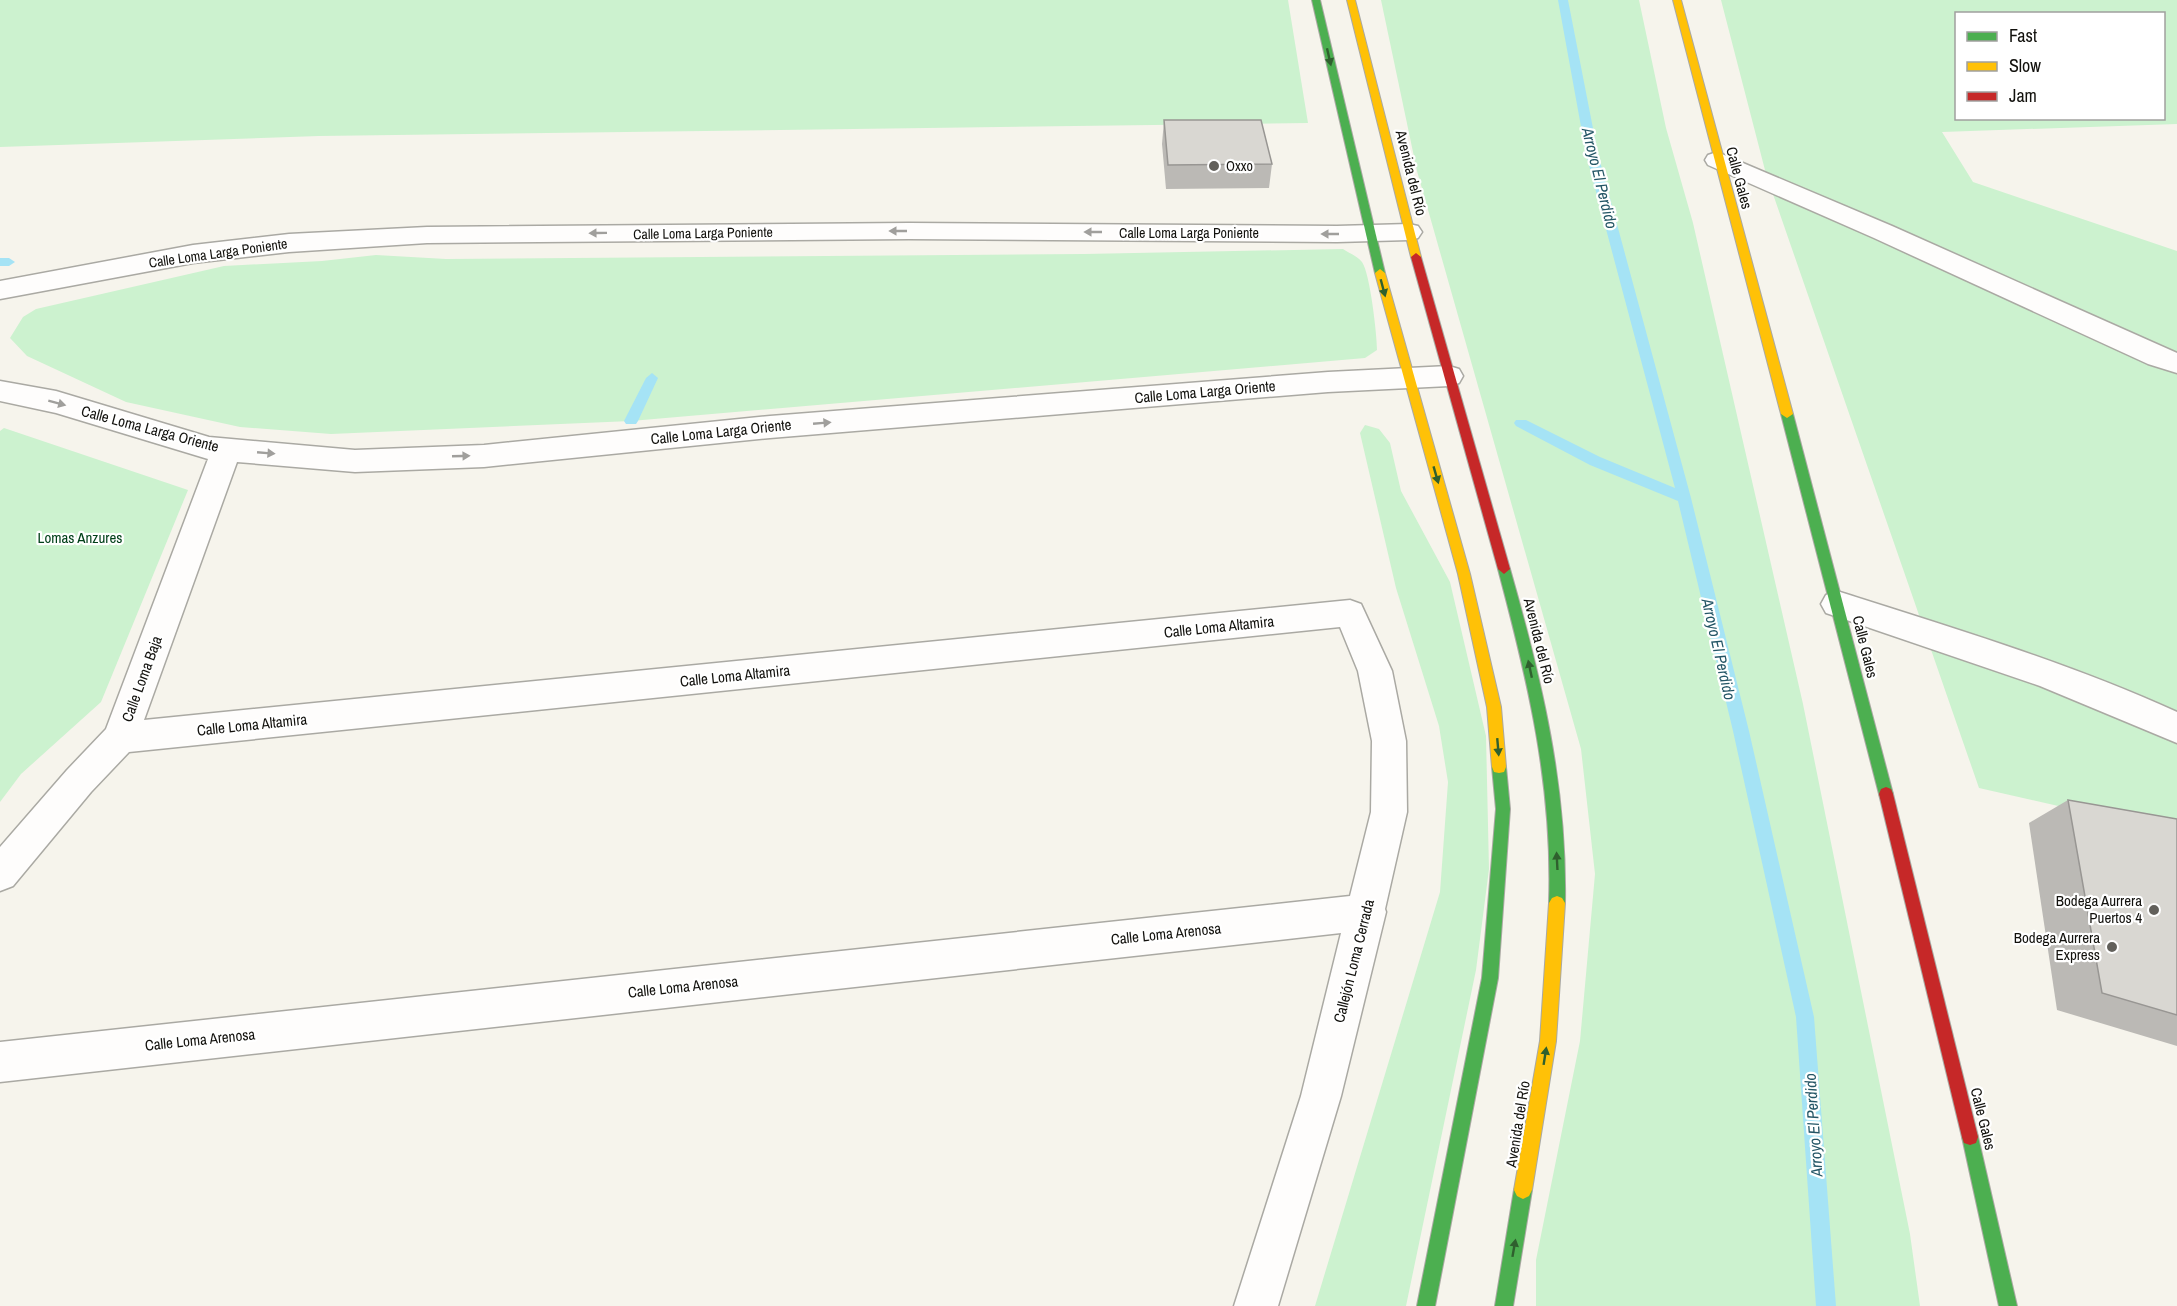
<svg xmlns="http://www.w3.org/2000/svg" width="2177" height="1306" viewBox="0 0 2177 1306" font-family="'Archivo Narrow',sans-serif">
	<rect width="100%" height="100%" fill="#f6f4ec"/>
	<g fill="#ccf2cf" fill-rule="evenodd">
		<path d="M 0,0 L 1288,0 L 1308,123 L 319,136 L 0,147 Z"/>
		<path d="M 1381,0 L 1639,0 L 1666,128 L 1693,223 L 1803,704 L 1910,1234 L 1920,1306 L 1536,1306 L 1536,1260 L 1580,1041 L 1595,874 L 1581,749 L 1417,171 Z"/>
		<path d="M 1721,0 L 2177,0 L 2177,124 L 1942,132 L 1973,182 L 2177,251 L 2177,833 L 1979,788 L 1766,174 ZM 1956,14 L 2164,14 L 2164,118 L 1956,118 Z"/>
		<path d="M 1343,249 C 1350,254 1356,255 1362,262 C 1370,273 1377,335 1377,350 L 1365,358 L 631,421 L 331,434 L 240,427 L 126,402 L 27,356 L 10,338 L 23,317 L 36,309 L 224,266 L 322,261 L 376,255 L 446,259 L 1084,254 Z"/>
		<path d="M 1365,425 L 1379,429 L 1390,443 L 1401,491 L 1450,582 L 1486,736 L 1489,869 L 1476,970 L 1406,1306 L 1315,1306 L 1440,892 L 1448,782 L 1439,726 L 1396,588 L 1360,433 Z"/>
		<path d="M 4,428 L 188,490 L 101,702 L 21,774 L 0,802 L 0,431 Z"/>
	</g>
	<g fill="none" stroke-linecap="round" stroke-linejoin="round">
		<g fill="#a5e3f5" fill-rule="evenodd">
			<path d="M 1558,0 L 1568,0 L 1598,154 L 1691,498 L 1749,731 L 1814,1017 L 1836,1306 L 1816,1306 L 1796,1017 L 1733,731 L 1678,501 L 1590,465 L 1516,426 L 1514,423 L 1516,420 L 1526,420 L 1600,457 L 1675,488 L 1586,154 Z"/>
			<path d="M 0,258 L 9,258 L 15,262 L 9,266 L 0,266 Z"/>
			<path d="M 652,373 L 658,378 L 638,421 L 636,424 L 626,424 L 624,421 L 646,378 Z"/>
		</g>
		<g stroke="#aaa9a3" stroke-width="3">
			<g id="street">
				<path d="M 1717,152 L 1892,226 L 2177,353 L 2177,373 L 2148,364 L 1874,238 L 1708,165 L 1705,160 L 1708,155 Z"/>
				<path d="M 909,223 L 1337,226 L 1409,224 L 1418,226 L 1422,232 L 1418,238 L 1409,240 L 1337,242 L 909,239 L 427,243 L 289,252 L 193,263 L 0,299 L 0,281 L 193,245 L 289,234 L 427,227 Z"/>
				<path d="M 1449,366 L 1459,369 L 1463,376 L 1459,383 L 1449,386 L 1328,392 L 770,438 L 484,467 L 355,472 L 237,462 L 144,720 L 1350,600 L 1361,604 L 1392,671 L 1406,741 L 1407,812 L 1385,909 L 1386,912 L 1341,1096 L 1278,1306 L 1234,1306 L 1301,1096 L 1341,933 L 0,1082 L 0,1042 L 1350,896 L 1371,812 L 1372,741 L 1358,671 L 1340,627 L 129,752 L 91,792 L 13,886 L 0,891 L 0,847 L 67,770 L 106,729 L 208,459 L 56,413 L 0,401 L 0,381 L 56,391 L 209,437 L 355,450 L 484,445 L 770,416 L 1328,372 Z"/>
				<path d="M 1837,591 C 1952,628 2067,662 2177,712 L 2177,743 L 2040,686 L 1826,613 L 1821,604 L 1826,595 Z"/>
			</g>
		</g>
		<g stroke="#aaa9a3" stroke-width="2">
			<g id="fast">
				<path d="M 1312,0 L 1320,0 L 1385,273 L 1380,277 L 1375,273 Z"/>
				<path d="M 1787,410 L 1793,414 L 1893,794 L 1891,799 L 1886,801 L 1881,799 L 1879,794 L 1781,414 Z"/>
				<path d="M 1504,564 L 1510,569 C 1542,681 1567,786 1565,903 L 1562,908 L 1557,910 L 1552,908 L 1549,903 C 1553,786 1528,681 1498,569 Z"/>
				<path d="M 1499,761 L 1504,762 L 1506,767 L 1510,809 L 1498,978 L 1435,1306 L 1417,1306 L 1482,978 L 1496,809 L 1492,767 L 1494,762 Z"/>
				<path d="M 1970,1129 L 1976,1131 L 1978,1137 L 2017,1306 L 1999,1306 L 1962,1137 L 1964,1131 Z"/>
				<path d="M 1523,1181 L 1529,1184 L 1532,1190 L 1513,1306 L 1495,1306 L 1514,1190 L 1517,1184 Z"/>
			</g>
		</g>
		<g stroke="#aaa9a3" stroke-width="2">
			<g id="slow">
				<path d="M 1347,0 L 1355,0 L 1421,257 L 1416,261 L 1411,257 Z"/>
				<path d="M 1673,0 L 1681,0 L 1793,414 L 1787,418 L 1781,414 Z"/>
				<path d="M 1380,269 L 1385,273 L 1470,574 L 1501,707 L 1506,767 L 1504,772 L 1499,773 L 1494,772 L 1492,767 L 1487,707 L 1458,574 L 1375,273 Z"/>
				<path d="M 1557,896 L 1562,898 L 1565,903 L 1556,1041 L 1532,1190 L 1529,1196 L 1523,1199 L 1517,1196 L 1514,1190 L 1540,1041 L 1549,903 L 1552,898 Z"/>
			</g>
		</g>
		<g stroke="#aaa9a3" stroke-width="2">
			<g id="jam">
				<path d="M 1416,253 L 1421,257 L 1510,569 L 1504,574 L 1498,569 L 1411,257 Z"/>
				<path d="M 1886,787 L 1891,789 L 1893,794 L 1978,1137 L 1976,1143 L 1970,1145 L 1964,1143 L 1962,1137 L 1879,794 L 1881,789 Z"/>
			</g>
		</g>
		<use href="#street" fill="#fefdfc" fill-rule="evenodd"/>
		<use href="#fast" fill="#4caf50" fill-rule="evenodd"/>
		<use href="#slow" fill="#ffc107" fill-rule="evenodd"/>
		<use href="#jam" fill="#c62828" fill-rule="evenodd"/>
	</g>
	<g fill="#bbb9b5">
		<path d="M 1164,120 L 1272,164 L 1269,188 L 1166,189 L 1162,144 Z"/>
		<path d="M 2068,800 L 2177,819 L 2177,1046 L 2057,1010 L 2029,823 Z"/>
	</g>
	<g fill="#d9d7d2" stroke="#989693" stroke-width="1.5">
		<path d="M 1164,120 L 1261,120 L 1272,164 L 1168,165 Z"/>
		<path d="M 2068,800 L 2177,819 L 2177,1015 L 2102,993 Z"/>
	</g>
	<defs><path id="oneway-solid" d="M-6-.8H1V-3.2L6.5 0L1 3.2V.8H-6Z" transform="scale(1.5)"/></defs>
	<g fill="#2f602e">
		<use href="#oneway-solid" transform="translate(1329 57) rotate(77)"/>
		<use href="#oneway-solid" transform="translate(1383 288) rotate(75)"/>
		<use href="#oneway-solid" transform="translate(1436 475) rotate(74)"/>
		<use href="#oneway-solid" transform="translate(1530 669) rotate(-102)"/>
		<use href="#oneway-solid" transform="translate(1498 747) rotate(85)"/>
		<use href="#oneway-solid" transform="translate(1557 861) rotate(-93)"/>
		<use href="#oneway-solid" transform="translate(1545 1056) rotate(-81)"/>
		<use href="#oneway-solid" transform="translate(1514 1248) rotate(-80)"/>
	</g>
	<g fill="#a09f9c">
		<use href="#oneway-solid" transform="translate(898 231) rotate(180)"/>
		<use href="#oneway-solid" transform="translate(1093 232) rotate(-180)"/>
		<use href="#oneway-solid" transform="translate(598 233) rotate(179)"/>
		<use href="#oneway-solid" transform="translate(1330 234) rotate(-180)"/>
		<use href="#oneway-solid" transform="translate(57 403) rotate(15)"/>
		<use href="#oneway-solid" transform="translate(822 423) rotate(-5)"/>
		<use href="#oneway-solid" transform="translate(266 453) rotate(5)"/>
		<use href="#oneway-solid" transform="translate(461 456) rotate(-2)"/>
	</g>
	<g fill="#62605b" stroke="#fff" stroke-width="2">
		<circle cx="1214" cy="166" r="6"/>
		<circle cx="2154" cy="910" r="6"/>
		<circle cx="2112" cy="947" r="6"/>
	</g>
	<g text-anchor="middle" stroke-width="4.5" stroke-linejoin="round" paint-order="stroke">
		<g font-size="14" fill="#12110d" stroke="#fff" text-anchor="start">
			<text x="1226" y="171">Oxxo</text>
		</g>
		<g font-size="14" fill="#12110d" stroke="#fff">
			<text transform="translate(703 233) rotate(-1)" y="5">Calle Loma Larga Poniente</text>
			<text x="1189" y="238">Calle Loma Larga Poniente</text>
			<text transform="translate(218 253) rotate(-8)" y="5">Calle Loma Larga Poniente</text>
		</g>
		<g font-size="15" fill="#12110d" stroke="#fff">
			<text transform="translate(1411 173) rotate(76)" y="5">Avenida del Río</text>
			<text transform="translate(1739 178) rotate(75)" y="5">Calle Gales</text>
			<text transform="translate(1205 392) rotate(-5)" y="5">Calle Loma Larga Oriente</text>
			<text transform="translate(150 429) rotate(15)" y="5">Calle Loma Larga Oriente</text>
			<text transform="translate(721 432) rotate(-6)" y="5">Calle Loma Larga Oriente</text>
			<text transform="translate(1219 627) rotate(-6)" y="5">Calle Loma Altamira</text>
			<text transform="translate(1539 641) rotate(76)" y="5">Avenida del Río</text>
			<text transform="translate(1865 647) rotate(76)" y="5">Calle Gales</text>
			<text transform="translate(735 676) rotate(-6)" y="5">Calle Loma Altamira</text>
			<text transform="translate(142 679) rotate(-70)" y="5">Calle Loma Baja</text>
			<text transform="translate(252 725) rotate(-6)" y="5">Calle Loma Altamira</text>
			<text transform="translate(1166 934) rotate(-6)" y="5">Calle Loma Arenosa</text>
			<text transform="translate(1354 961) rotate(-76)" y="5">Callejón Loma Cerrada</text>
			<text transform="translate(683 987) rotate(-6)" y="5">Calle Loma Arenosa</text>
			<text transform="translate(200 1040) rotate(-6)" y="5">Calle Loma Arenosa</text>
			<text transform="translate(1983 1119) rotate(76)" y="5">Calle Gales</text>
			<text transform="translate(1518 1124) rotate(-81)" y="5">Avenida del Río</text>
		</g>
		<g font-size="15" fill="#014019" stroke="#fff">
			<text x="80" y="543">Lomas Anzures</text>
		</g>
		<g font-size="15" fill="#12110d" stroke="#fff" text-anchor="end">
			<text x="2142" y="906">Bodega Aurrera<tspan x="2142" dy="17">Puertos 4</tspan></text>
			<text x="2100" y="943">Bodega Aurrera<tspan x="2100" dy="17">Express</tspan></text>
		</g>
		<g font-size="16" font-style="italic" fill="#245666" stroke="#fff">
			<text transform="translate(1600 178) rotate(76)" y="6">Arroyo El Perdido</text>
			<text transform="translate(1719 649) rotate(77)" y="6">Arroyo El Perdido</text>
			<text transform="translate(1813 1125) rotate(-94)" y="6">Arroyo El Perdido</text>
		</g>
	</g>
	<rect x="1955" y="12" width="210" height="108" fill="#ffffff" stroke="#a0a09e" stroke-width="1.5"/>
	<rect x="1967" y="32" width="30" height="9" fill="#4caf50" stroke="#a0a09e" stroke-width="1.5"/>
	<text x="2009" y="42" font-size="18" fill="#12110d">Fast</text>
	<rect x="1967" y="62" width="30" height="9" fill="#ffc107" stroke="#a0a09e" stroke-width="1.5"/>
	<text x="2009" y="72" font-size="18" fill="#12110d">Slow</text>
	<rect x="1967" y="92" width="30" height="9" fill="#c62828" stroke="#a0a09e" stroke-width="1.5"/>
	<text x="2009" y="102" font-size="18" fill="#12110d">Jam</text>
</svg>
